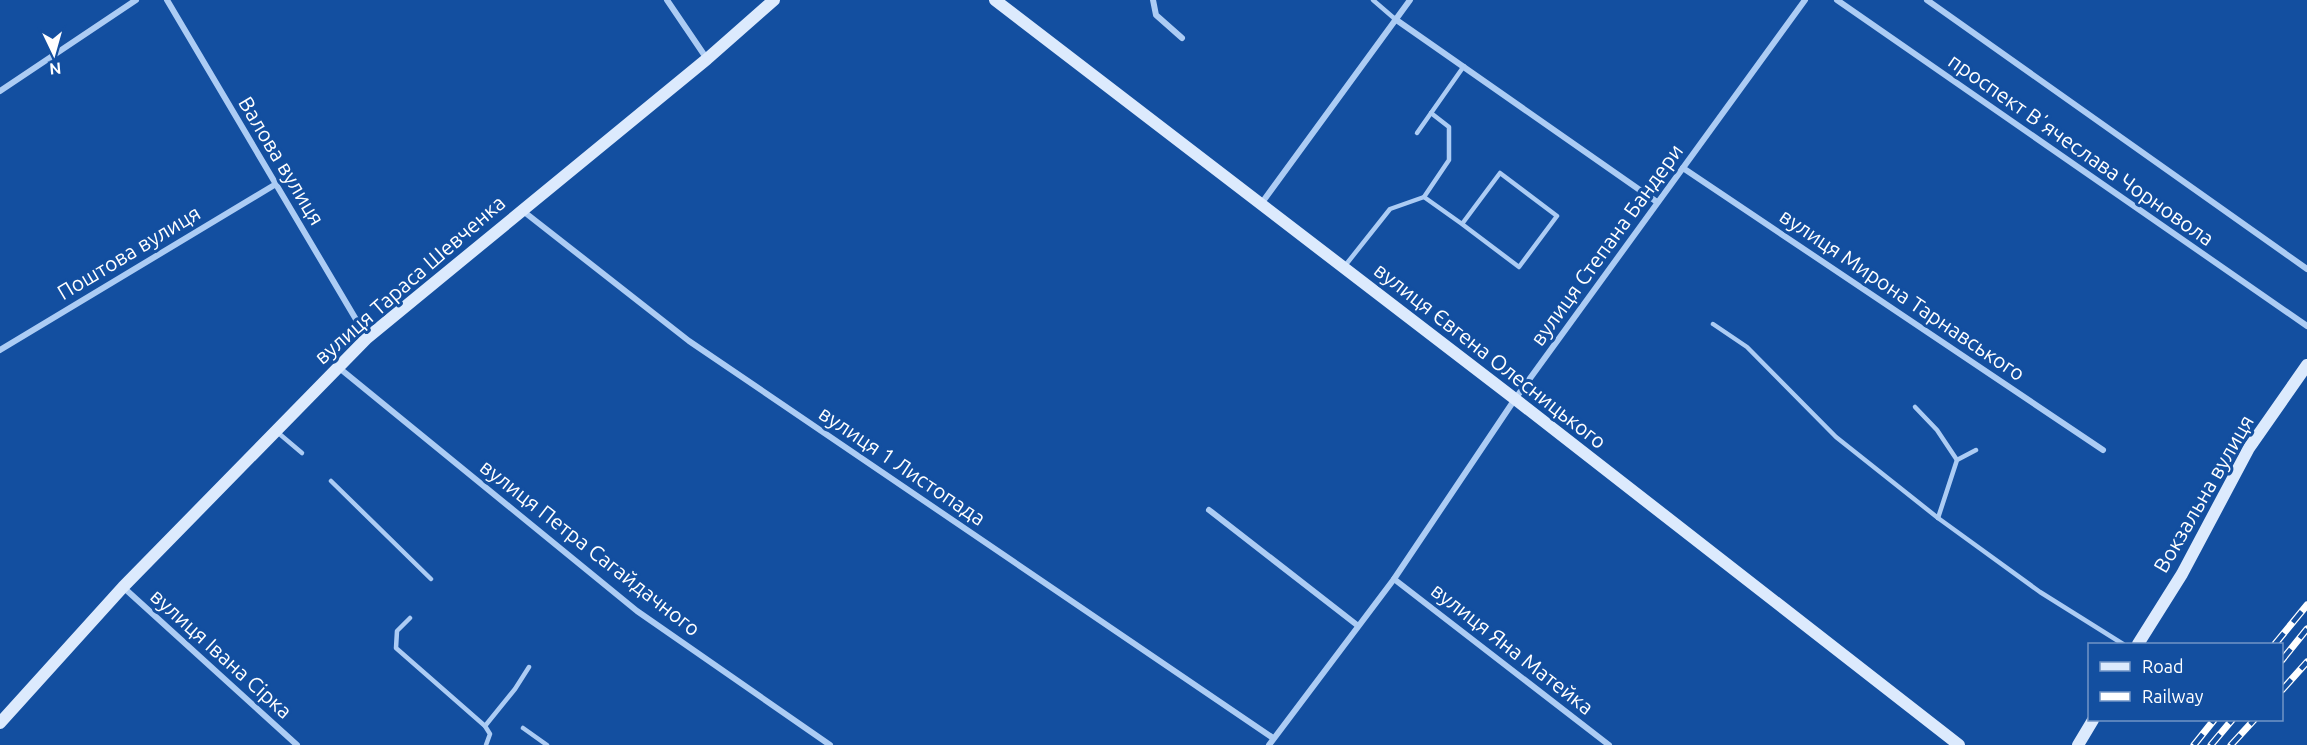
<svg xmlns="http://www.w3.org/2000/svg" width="2307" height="745" viewBox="0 0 2307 745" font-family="Ubuntu,sans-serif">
	<rect width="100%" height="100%" fill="#134fa0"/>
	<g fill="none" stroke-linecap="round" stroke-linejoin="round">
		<g stroke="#acccf4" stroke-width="4.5">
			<path d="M 1373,0 L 1395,19"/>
			<path d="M 1417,133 L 1464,66"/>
			<path d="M 1424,197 L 1449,160 L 1449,127 L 1431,113"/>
			<path d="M 1344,267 L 1390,209 L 1424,197 L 1462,224 L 1500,173 L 1557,216 L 1519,267 L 1462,224"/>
			<path d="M 1713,324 L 1747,347 L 1836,437 L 1938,518 L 2040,592 L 2123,644"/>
			<path d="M 1915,407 L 1937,430 L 1957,460"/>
			<path d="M 276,431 L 302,453"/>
			<path d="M 331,481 L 431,579"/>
			<path d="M 1938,518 L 1957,460 L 1976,450"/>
			<path d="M 410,618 L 397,631 L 396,648 L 485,726 L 490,734 L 486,745"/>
			<path d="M 485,726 L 515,689 L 529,667"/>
			<path d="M 523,728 L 547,745"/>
		</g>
		<g stroke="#acccf4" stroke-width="6">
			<path d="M 167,0 L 367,338"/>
			<path d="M 667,0 L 707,59"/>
			<path d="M 1153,0 L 1156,15 L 1182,38"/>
			<path d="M 1837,0 L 2307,326"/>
			<path d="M 1927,0 L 2307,269"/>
			<path d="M 1395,19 L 1657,202"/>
			<path d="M 0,91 L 136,0"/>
			<path d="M 1683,168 L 2103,450"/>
			<path d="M 1261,204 L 1410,0"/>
			<path d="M 523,211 L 689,341 L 1273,738"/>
			<path d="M 0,350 L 276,184"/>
			<path d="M 338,367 L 637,611 L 830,745"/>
			<path d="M 1209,510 L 1357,625"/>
			<path d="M 1394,579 L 1609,745"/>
			<path d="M 123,587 L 297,745"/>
			<path d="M 1269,745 L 1394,579 L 1515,399 L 1805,0"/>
		</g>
		<g stroke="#dceafd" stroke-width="12">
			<path d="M 995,0 L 1515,399 L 1959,745"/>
			<path d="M 2138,644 L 2182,574 L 2249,448 L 2307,365"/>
			<path d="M 0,723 L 123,587 L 367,338 L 707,59 L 774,0"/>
			<path d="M 2078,745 L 2093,720"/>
		</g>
		<g stroke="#fff" stroke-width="7">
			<g id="rail">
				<path d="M 2275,644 L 2307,605"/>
				<path d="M 2282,660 L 2307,629"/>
				<path d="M 2282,690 L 2307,662"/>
				<path d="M 2194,745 L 2214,720"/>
				<path d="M 2211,745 L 2232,720"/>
				<path d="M 2231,745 L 2254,720"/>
			</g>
		</g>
		<use href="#rail" stroke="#134fa0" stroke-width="4.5" stroke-dasharray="14" stroke-linecap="butt"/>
	</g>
	<g text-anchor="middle" stroke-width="6" stroke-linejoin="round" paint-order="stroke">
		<g font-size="21" fill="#fff" stroke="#134fa0">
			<text transform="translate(2081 150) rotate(35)" y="7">проспект Вʼячеслава Чорновола</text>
			<text transform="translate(281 161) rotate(59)" y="7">Валова вулиця</text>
			<text transform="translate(1607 245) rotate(-54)" y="7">вулиця Степана Бандери</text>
			<text transform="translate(129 253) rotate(-31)" y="7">Поштова вулиця</text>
			<text transform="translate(410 280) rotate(-41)" y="7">вулиця Тараса Шевченка</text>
			<text transform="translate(1902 295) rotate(34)" y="7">вулиця Мирона Тарнавського</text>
			<text transform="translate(1490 356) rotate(38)" y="7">вулиця Євгена Олесницького</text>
			<text transform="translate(902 466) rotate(34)" y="7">вулиця 1 Листопада</text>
			<text transform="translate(2204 494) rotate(-60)" y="7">Вокзальна вулиця</text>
			<text transform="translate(590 548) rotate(38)" y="7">вулиця Петра Сагайдачного</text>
			<text transform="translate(1512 649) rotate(38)" y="7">вулиця Яна Матейка</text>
			<text transform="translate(221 654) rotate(42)" y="7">вулиця Івана Сірка</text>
		</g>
	</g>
	<rect x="2088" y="643" width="195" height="78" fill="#134fa0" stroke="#7195c6" stroke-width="1.5"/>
	<rect x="2100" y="662" width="30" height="9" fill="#dceafd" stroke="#7195c6" stroke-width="1.5"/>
	<text x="2142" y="673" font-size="18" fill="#ffffff">Road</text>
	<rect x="2100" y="692" width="30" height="9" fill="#ffffff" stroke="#7195c6" stroke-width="1.5"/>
	<text x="2142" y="703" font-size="18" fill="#ffffff">Railway</text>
	<g transform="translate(54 54) rotate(175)" stroke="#134fa0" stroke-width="4.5" paint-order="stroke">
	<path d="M0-4.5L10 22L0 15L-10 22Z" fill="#ffffff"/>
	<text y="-9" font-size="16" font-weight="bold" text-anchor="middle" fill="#ffffff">N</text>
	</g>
</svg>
